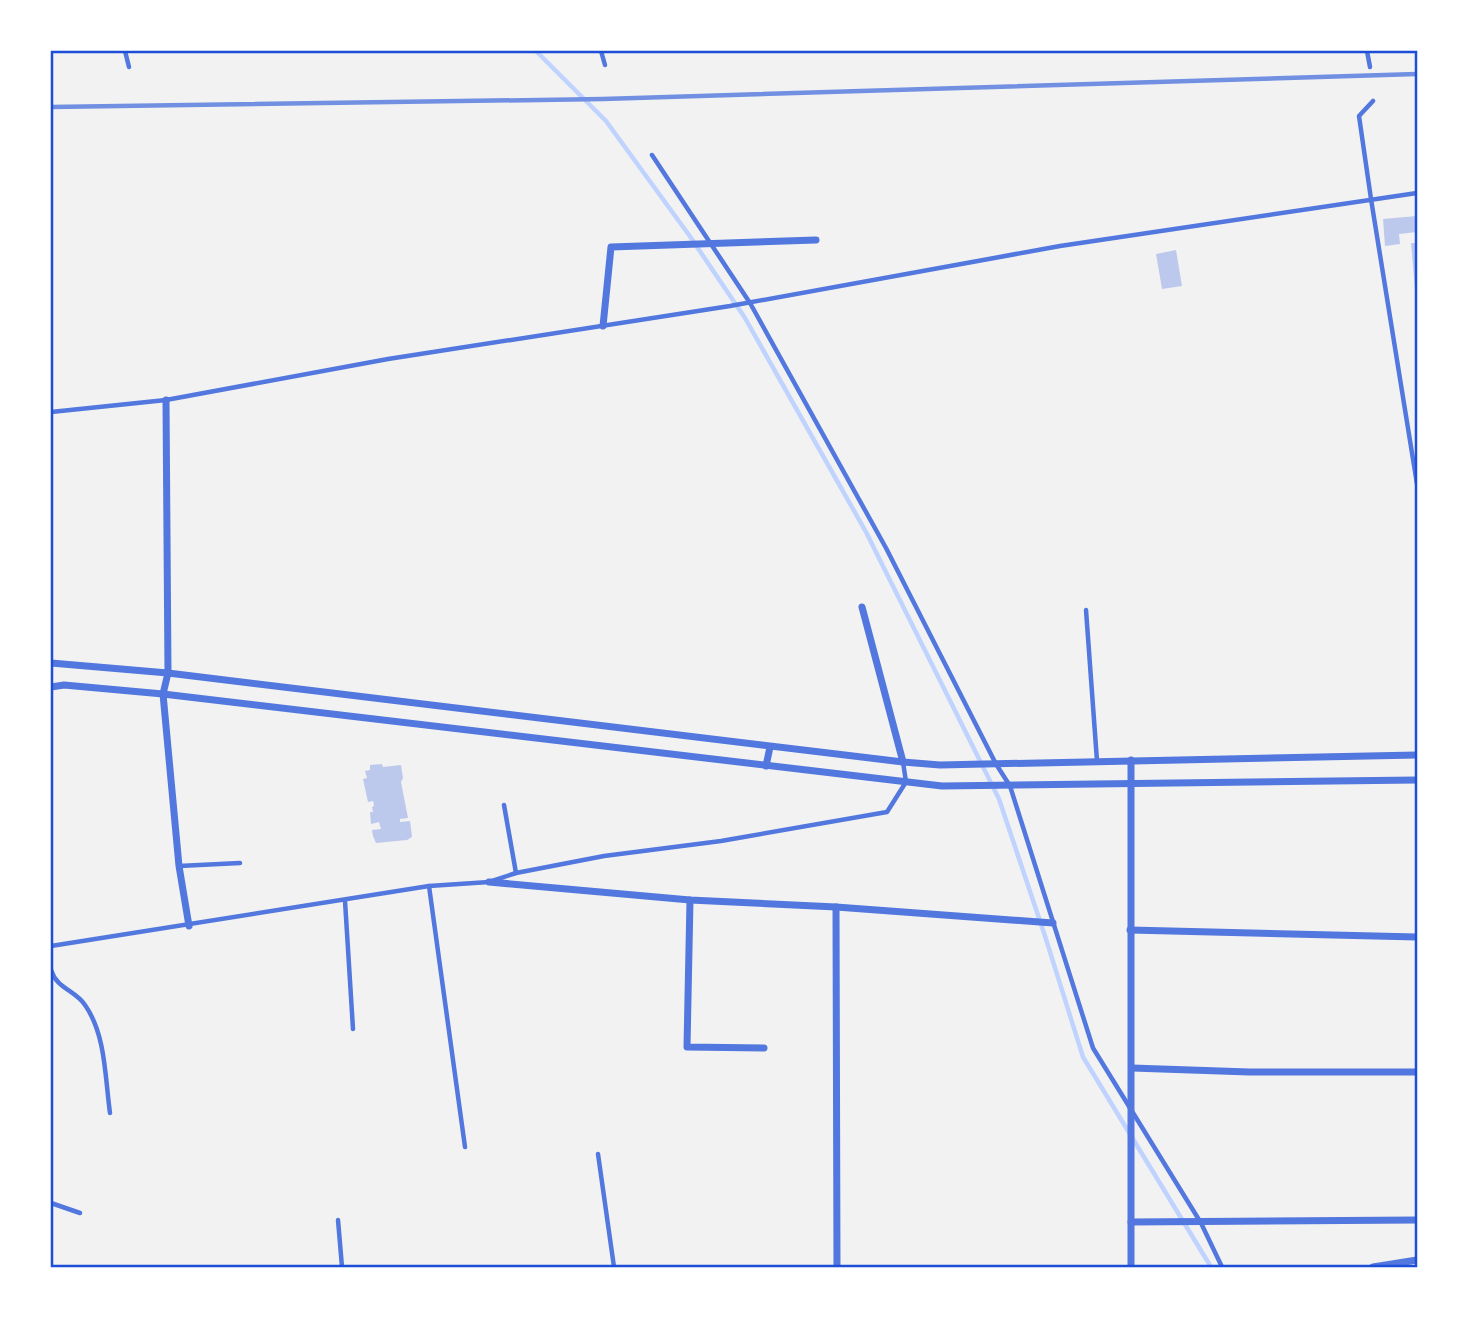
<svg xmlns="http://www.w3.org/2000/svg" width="1468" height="1318" viewBox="0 0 1468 1318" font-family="'Source Sans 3',sans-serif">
	<rect width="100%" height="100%" fill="#f2f2f2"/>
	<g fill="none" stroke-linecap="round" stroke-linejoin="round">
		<path stroke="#bfd3fe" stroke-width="4.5" d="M 536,51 L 606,121 L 689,235 L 745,318 L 866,532 L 999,799 L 1045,936 L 1083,1057 L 1211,1267"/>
	</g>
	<g fill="#bdc9ec">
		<path d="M 1417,216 L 1417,232 L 1399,234 L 1400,244 L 1385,246 L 1383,219 Z"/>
		<path d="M 1411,243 L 1417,243 L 1417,290 L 1415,290 Z"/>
		<path d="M 1176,250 L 1182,286 L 1162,289 L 1156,254 Z"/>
		<path d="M 382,764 L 383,767 L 401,765 L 403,778 L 401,782 L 408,818 L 400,819 L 400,822 L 410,821 L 412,837 L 407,840 L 376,843 L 373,836 L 372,830 L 381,829 L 380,826 L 379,822 L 371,824 L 370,812 L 373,812 L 372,807 L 374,806 L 373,801 L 368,802 L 363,779 L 367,778 L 365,771 L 370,770 L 370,765 Z"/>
	</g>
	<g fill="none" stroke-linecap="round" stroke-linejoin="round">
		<g stroke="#5277de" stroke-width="4.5">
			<path d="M 125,51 L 129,67"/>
			<path d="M 601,51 L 605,65"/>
			<path d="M 1367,51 L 1370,67"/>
			<path d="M 1373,101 L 1359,116 L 1371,199 L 1417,484"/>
			<path d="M 652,155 L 750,303 L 886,548 L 996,764 L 1010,786 L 1093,1048 L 1201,1223 L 1222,1267"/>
			<path d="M 51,412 L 166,400 L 388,359 L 730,306 L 1060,246 L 1417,193"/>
			<path d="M 1086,610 L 1097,761"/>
			<path d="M 504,805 L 516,873"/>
			<path d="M 179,866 L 240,863"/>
			<path d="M 429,886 L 465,1147"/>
			<path d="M 345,901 L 353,1029"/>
			<path d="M 51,946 L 429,886 L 489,882 L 516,873 L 604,856 L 721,841 L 887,812 L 906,782 L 903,762"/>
			<path d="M 51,970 C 57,989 75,990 85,1005 C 106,1035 105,1078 110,1113"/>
			<path d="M 598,1154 L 614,1267"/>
			<path d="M 51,1203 L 80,1213"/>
			<path d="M 338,1220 L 342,1267"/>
		</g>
		<g stroke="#5277de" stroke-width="7">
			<path d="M 603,326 L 611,247 L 816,240"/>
			<path d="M 166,400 L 168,673 L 163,694 L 179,866 L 189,926"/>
			<path d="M 862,607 L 903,762"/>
			<path d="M 51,663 L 168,673 L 903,762 L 940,765 L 1417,755"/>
			<path d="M 51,687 L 64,685 L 163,694 L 942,786 L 1417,780"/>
			<path d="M 766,766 L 770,747"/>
			<path d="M 489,882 L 690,900 L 836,907 L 1053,923"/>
			<path d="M 690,900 L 687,1047 L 764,1048"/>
			<path d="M 836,907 L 837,1267"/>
			<path d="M 1130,930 L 1417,937"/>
			<path d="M 1132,1068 L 1249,1072 L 1417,1072"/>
			<path d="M 1131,1222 L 1417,1220"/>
			<path d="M 1131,1267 L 1131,760"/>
			<path d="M 1373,1267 L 1417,1260"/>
		</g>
		<path stroke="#7290e2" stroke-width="4.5" d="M 51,107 L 603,99 L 1417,74"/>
	</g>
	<rect width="1468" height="1318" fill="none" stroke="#ffffff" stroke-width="105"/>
	<rect x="52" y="52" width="1364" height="1214" fill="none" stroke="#1d4ed8" stroke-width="2.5"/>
</svg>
